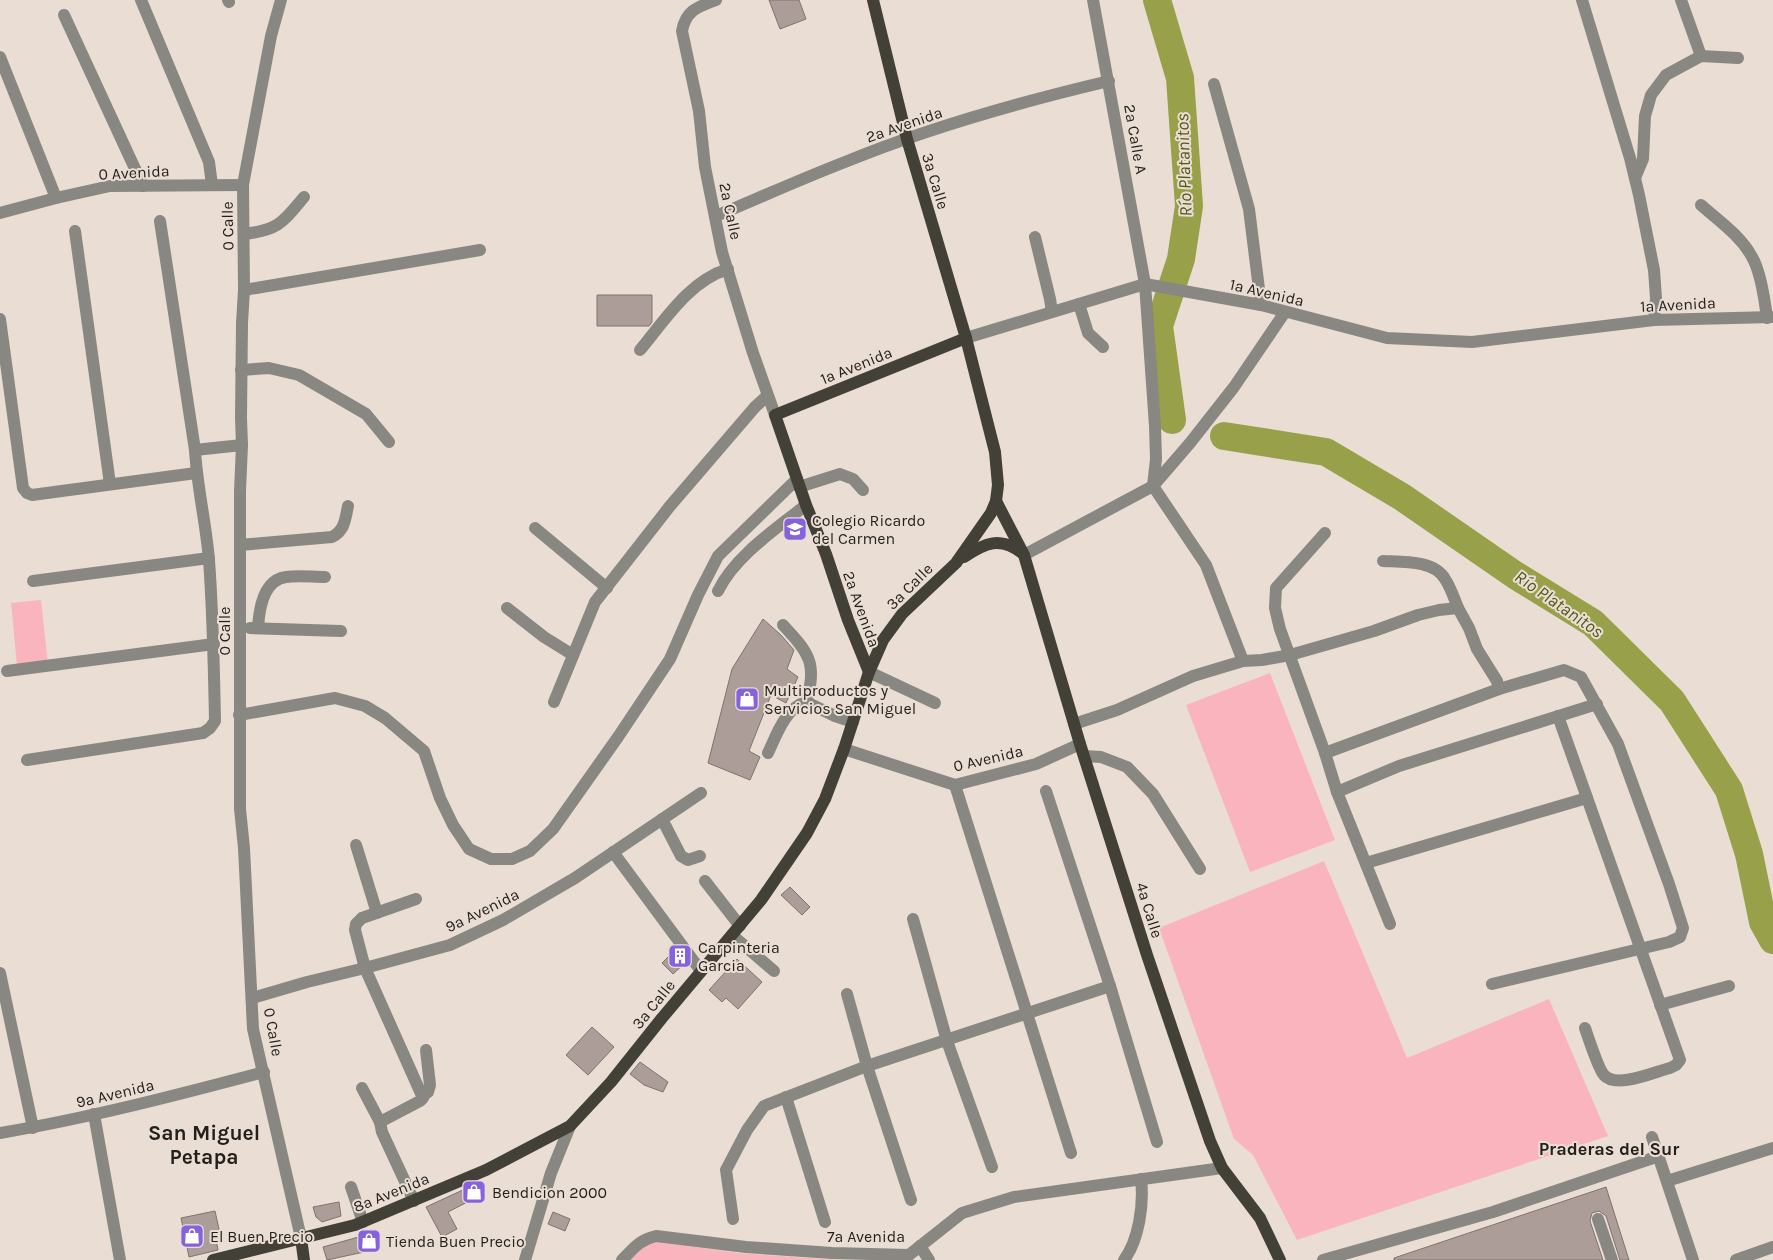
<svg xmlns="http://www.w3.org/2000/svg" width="1773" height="1260" viewBox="0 0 1773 1260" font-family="Karla,sans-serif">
	<rect width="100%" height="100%" fill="#eaded4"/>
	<g fill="#fab4bd">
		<path d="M 41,600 L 48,664 L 17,667 L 11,603 Z"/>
		<path d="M 1270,673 L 1335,840 L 1250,872 L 1186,705 Z"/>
		<path d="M 1324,861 L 1407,1058 L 1549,999 L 1608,1136 L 1297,1240 L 1253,1155 L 1234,1139 L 1159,928 Z"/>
		<path d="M 650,1241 L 739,1253 L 838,1260 L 630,1260 Z"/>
	</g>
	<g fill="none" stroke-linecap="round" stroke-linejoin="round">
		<g stroke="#98a04a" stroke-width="28">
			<path d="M 1157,0 L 1180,78 L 1189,206 L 1181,259 L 1159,326 L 1172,420"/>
			<path d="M 1224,436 L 1326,452 L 1402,497 L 1515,575 L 1593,623 L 1672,701 L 1729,790 L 1749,854 L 1763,922 L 1773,940"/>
		</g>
	</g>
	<g fill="#ac9d99" stroke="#80726e">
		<path d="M 769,0 L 799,0 L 806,19 L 780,29 Z"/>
		<path d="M 597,295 L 652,295 L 652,322 L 649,326 L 597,326 Z"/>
		<path d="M 763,619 L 781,635 L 794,650 L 787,669 L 798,677 L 786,703 L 771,695 L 749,751 L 760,757 L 750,780 L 708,763 L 732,669 Z"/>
		<path d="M 790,887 L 810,907 L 802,915 L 781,895 Z"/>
		<path d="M 675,950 L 685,963 L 673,974 L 662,963 Z"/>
		<path d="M 737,959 L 762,982 L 738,1009 L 726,998 L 722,1002 L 709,990 Z"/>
		<path d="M 592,1027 L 614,1047 L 588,1075 L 566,1055 Z"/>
		<path d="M 640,1062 L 668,1082 L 663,1092 L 644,1085 L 630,1074 Z"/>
		<path d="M 478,1183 L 483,1194 L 448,1212 L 457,1229 L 442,1237 L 426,1207 Z"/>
		<path d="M 1606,1187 L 1629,1260 L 1620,1260 L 1606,1216 L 1599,1211 L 1592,1213 L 1590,1221 L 1603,1260 L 1394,1260 L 1394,1258 Z"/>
		<path d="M 339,1202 L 341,1216 L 322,1222 L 316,1217 L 313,1207 Z"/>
		<path d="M 215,1211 L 221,1238 L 216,1239 L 218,1250 L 189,1257 L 181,1218 Z"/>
		<path d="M 553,1212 L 570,1219 L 565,1231 L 548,1224 Z"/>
		<path d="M 372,1230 L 378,1249 L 327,1260 L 323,1247 L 362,1236 L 361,1233 Z"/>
	</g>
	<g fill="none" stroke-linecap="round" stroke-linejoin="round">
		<g stroke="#898782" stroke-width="12">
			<path d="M 141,0 L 209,162 L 212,185"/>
			<path d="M 228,0 L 229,2"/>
			<path d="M 281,0 L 271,36 L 243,185 L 244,290 L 242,323 L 241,418 L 242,445 L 240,491 L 240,809 L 244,848 L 253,1029 L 301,1238"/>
			<path d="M 716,0 C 698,7 686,10 682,31 L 699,111 L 705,167 L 722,252 L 753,353 L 775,415"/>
			<path d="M 1093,0 L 1145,284 L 1155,426 L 1156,459 L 1153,486 L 1206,565 L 1243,661"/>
			<path d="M 1582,0 L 1630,158 L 1639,195 L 1654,270 L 1656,298 L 1654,320"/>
			<path d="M 1681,0 L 1701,56"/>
			<path d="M 64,15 L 143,186"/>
			<path d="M 0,57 L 56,198"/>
			<path d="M 1214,84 L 1249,209 L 1261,305"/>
			<path d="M 1635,178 L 1643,159 L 1645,116 L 1651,95 L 1666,75 L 1701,56 L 1738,58"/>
			<path d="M 1701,205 C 1719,221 1741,236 1752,257 C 1760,270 1765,302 1767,318"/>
			<path d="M 0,213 L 56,198 L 110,186 L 243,185"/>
			<path d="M 716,216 C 759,198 801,179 845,162 C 930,127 1020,102 1109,81"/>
			<path d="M 75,231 L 110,484"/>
			<path d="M 244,234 C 279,230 283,222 304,197"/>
			<path d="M 1035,237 L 1050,299 L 1052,312"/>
			<path d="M 244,290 L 480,250"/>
			<path d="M 1079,304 L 1088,333 L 1103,347"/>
			<path d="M 0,319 L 23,488 L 27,493 L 32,495 L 196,473"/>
			<path d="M 966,338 L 1145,284 L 1261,305 L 1387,338 L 1472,342 L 1654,320 L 1773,317"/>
			<path d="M 640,350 C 665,320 689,281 728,269"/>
			<path d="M 241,370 L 269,368 L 299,375 L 366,414 L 389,442"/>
			<path d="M 195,450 L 242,445"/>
			<path d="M 799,487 L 840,474 L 853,479 L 863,490"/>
			<path d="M 535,528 L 607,588"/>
			<path d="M 1325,533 L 1276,588 L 1275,608 L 1280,629 L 1325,753 L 1337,792 L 1390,924"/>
			<path d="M 240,545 L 332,537 C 345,530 345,520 348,506"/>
			<path d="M 1024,555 L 1153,486 L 1190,443 L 1234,387 L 1285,312"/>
			<path d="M 1383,561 C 1402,562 1434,560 1445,579 C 1451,588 1454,598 1458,608"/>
			<path d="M 33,581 L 209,558"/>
			<path d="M 718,591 C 735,556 776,529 806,505"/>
			<path d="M 507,608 L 544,637 L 573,655"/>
			<path d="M 783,625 C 809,653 818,664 806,702"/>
			<path d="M 250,628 L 341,631"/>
			<path d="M 258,628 C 259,610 263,580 286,577 C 298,575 313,577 325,577"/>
			<path d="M 7,671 L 214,644"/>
			<path d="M 869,672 L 935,703"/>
			<path d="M 554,702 L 595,602 L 670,506 L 755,407 L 767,396"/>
			<path d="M 239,715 L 335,698 L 365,706 L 385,718 L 424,751 L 440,798 L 453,825 L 469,849 L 491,859 L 512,859 L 530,851 L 553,829 L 618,737 L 670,659 L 698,595 L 718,556 L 797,479"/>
			<path d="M 1558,716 L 1680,1060 L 1676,1065 L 1670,1068 C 1654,1072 1616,1089 1604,1075 C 1599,1070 1588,1037 1585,1028"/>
			<path d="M 1074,724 L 1117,710 L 1193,676 L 1243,661 L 1262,660 L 1290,655 L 1374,631 L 1418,615 L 1439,610 L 1458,608 L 1469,628 L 1477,649 L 1497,681 L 1499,689 L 1564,670 L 1581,677 L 1618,744 L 1669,884 L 1683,928 L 1680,937 L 1669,942 L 1492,984"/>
			<path d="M 844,749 L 955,785 L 1036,764 L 1080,744"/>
			<path d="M 768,753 C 776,736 786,707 806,702 L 835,716 L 853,722"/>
			<path d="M 1325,753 L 1499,689"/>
			<path d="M 1084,756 L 1101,757 L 1127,767 L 1153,794 L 1200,869"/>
			<path d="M 27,760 L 203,733 L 210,728 L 215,721 C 214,667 213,614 209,560 C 206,523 197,487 195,450 L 160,221"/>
			<path d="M 955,785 L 1071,1153"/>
			<path d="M 1046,791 L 1110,986 L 1157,1142"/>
			<path d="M 1337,792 L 1399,766 L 1597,704"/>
			<path d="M 662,819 L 681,856 L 688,860 L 700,856"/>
			<path d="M 356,845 L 377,913"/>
			<path d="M 613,852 L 701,971"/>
			<path d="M 1366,863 L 1587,798"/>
			<path d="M 705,881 L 740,926"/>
			<path d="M 913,919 L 947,1041 L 992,1167"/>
			<path d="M 732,935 L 774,971"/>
			<path d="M 0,973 L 33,1128"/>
			<path d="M 847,994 L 867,1066 L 911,1200"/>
			<path d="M 252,998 L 307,982 L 365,968 L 450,945 L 503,920 L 575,878 L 701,793"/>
			<path d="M 1660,1005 L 1729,986"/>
			<path d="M 362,1088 L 380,1122"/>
			<path d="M 422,1096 L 428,1092 L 430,1085 L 426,1050"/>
			<path d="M 786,1097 L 825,1222"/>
			<path d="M 94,1114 L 120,1260"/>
			<path d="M 0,1133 C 89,1118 177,1095 264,1072"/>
			<path d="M 1652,1137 L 1693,1260"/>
			<path d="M 1667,1181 L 1773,1148"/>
			<path d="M 351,1187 L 363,1222"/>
			<path d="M 414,1201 L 382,1132 L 380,1122 L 420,1101 L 423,1098 L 365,968 L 355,930 L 356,924 L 362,918 L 416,899"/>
			<path d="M 733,1219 L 726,1170 L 747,1130 L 764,1106 L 867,1066 L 1110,986"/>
			<path d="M 1598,1219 L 1612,1260"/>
			<path d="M 920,1246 L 929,1260"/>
			<path d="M 525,1260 L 551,1173 L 570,1126"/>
			<path d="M 622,1260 C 634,1248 639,1240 656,1236 L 746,1247 L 832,1253 L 909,1255 L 962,1213 L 1014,1197 L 1222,1168"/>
			<path d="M 1124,1260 C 1139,1240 1144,1204 1141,1179"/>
			<path d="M 1323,1260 L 1493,1212 L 1659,1156"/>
			<path d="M 1736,1260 L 1773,1247"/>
		</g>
		<g stroke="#434037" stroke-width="12">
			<path d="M 996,501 L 1024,555 L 1080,744 L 1147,955 L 1210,1141 L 1222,1168 L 1260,1218 L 1280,1260"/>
			<path d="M 964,557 C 985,543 1000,536 1022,553"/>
			<path d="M 869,672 L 848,620 L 826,554 L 806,505 L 775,415 L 966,338"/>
			<path d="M 301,1238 L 304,1260"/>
			<path d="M 213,1260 L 355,1225 L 486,1170 L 570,1126 L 611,1082 L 662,1018 L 761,900 L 807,833 L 825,799 L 844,749 L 869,672 L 883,640 L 902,614 L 956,563 L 991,513 L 996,501 L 998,485 L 995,452 L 966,338 L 907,139 L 873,0"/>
		</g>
	</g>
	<defs>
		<g id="school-square" transform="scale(1.25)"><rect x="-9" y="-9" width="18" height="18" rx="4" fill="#8563de" stroke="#eaded4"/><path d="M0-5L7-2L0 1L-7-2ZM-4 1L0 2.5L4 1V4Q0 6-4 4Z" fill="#fff"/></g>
		<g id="shop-square" transform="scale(1.25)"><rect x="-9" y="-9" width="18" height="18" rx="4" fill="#8563de" stroke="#eaded4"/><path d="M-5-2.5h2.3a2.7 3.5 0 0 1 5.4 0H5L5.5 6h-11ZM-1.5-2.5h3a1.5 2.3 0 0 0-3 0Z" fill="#fff"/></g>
		<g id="building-square" transform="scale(1.25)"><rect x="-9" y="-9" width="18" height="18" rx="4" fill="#8563de" stroke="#eaded4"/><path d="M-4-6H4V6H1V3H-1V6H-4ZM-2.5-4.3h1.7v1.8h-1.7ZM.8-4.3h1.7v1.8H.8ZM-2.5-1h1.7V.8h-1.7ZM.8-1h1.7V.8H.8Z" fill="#fff"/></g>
	</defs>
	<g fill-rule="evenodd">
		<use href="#school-square" x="795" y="529"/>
		<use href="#shop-square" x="747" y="699"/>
		<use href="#building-square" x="680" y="956"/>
		<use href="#shop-square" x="474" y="1192"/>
		<use href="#shop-square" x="192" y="1236"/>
		<use href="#shop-square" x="369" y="1241"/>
	</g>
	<g text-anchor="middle" stroke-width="4" stroke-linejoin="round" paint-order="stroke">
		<g font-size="16" fill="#231f1b" stroke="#eaded4">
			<text transform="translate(904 124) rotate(-19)" y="6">2a Avenida</text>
			<text transform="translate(1136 139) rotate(80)" y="6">2a Calle A</text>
			<text transform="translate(134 172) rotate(-3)" y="6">0 Avenida</text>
			<text transform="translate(936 181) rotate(73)" y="6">3a Calle</text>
			<text transform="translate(731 211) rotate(78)" y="6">2a Calle</text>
			<text transform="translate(227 226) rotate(-91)" y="6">0 Calle</text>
			<text transform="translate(1267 292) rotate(13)" y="6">1a Avenida</text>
			<text transform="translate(1678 304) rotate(-3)" y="6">1a Avenida</text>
			<text transform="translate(856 365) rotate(-22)" y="6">1a Avenida</text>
			<text transform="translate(909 586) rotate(-45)" y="6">3a Calle</text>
			<text transform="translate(862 609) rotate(70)" y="6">2a Avenida</text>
			<text transform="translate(224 631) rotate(-90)" y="6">0 Calle</text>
			<text transform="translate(988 758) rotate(-13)" y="6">0 Avenida</text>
			<text transform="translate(482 910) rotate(-26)" y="6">9a Avenida</text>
			<text transform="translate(1150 910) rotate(73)" y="6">4a Calle</text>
			<text transform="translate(653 1004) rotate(-51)" y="6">3a Calle</text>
			<text transform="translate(274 1032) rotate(80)" y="6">0 Calle</text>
			<text transform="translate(115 1093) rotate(-13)" y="6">9a Avenida</text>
			<text transform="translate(391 1192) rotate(-22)" y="6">8a Avenida</text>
			<text x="866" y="1242">7a Avenida</text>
		</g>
		<g font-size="16" fill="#231f1b" stroke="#eaded4" text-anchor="start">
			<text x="812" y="526">Colegio Ricardo<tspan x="812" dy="18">del Carmen</tspan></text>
			<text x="764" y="696">Multiproductos y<tspan x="764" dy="18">Servicios San Miguel</tspan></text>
			<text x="698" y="953">Carpinteria<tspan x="698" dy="18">Garcia</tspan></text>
			<text x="492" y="1198">Bendicion 2000</text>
			<text x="210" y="1242">El Buen Precio</text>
			<text x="386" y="1247">Tienda Buen Precio</text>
		</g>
		<g font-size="18" font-style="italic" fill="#535819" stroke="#eaded4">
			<text transform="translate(1184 165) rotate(-92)" y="6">Río Platanitos</text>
			<text transform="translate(1559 604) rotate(35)" y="6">Río Platanitos</text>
		</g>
		<g font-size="18" font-weight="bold" fill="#231f1b" stroke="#eaded4">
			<text x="1609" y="1155">Praderas del Sur</text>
		</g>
		<g font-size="21" font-weight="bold" fill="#231f1b" stroke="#eaded4">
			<text x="204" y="1140">San Miguel<tspan x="204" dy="24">Petapa</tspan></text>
		</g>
	</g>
</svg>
